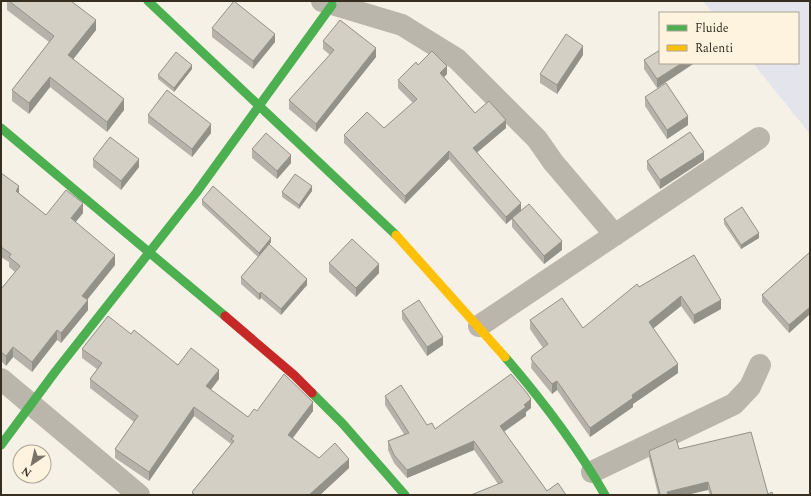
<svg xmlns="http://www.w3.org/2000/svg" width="811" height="496" font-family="Spectral,serif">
	<rect width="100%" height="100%" fill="#f6f1e6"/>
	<path fill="#e3e4ec" d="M 703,1 L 810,1 L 810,134 L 753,63 L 798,63 L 798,13 L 713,13 Z"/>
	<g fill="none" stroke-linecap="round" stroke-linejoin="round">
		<path stroke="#bbb6ac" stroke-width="22" d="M 322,1 L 402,25 L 457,59 L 537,139 L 553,162 L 615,235
			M 479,326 L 759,138
			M 1,379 L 139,495
			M 592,472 L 734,404 L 750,387 L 760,365"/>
		<path stroke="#4caf50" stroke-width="9" d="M 148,1 L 396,235
			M 1,128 L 225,316
			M 505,357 C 542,400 577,446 605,495
			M 312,393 L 343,424 L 405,495
			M 1,445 L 55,372 L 196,193 L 332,5"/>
		<path stroke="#ffc107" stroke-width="9" d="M 396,235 L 505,357"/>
		<path stroke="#c62828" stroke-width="9" d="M 225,316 L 294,375 L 312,393"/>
	</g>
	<path fill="#b6b2a9" d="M 7,1 L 71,1 L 96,30 L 73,59 L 124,110 L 107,132 L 50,87 L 29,114 L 12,101 L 12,90 L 49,42 L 7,10 Z
		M 212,28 L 275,42 L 253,69 L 212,37 Z
		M 323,41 L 376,57 L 316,132 L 289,109 L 289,100 L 330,55 L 323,49 Z
		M 583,55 L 557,94 L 540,83 L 540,74 Z
		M 644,60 L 693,63 L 693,64 L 657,88 L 644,69 Z
		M 418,65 L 447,74 L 444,77 L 475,113 L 506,128 L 477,152 L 521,210 L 562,250 L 544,264 L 512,227 L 512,219 L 506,224 L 449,159 L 405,204 L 344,143 L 344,135 L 384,128 L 413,103 L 398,88 L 398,80 Z
		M 192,69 L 174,92 L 158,79 L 158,75 Z
		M 645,97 L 688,125 L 667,139 L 645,106 Z
		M 148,115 L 211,133 L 192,157 L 148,123 Z
		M 252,149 L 291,163 L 277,179 L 252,158 Z
		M 93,159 L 139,167 L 121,190 L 93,167 Z
		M 704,160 L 660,189 L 647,169 L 647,161 Z
		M 1,173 L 19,193 L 46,215 L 83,213 L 75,222 L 115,265 L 87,300 L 88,310 L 61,343 L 57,340 L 32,372 L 13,357 L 6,366 L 1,361 L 1,289 L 15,272 L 9,267 L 9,262 L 1,257 Z
		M 312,191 L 299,209 L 282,197 L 282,192 Z
		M 202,200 L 271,242 L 267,246 L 307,285 L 281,315 L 261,298 L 259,300 L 241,284 L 241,277 L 258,257 L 202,205 Z
		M 724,219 L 759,238 L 741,249 L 724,224 Z
		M 810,252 L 810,314 L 789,333 L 762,302 L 762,295 Z
		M 694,255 L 721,309 L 694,324 L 681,306 L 653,328 L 678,373 L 633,404 L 633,407 L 590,437 L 557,390 L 552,394 L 531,368 L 532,356 L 543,348 L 530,329 L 530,320 L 583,328 L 639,287 Z
		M 329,263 L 379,273 L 356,297 L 329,272 Z
		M 402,311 L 443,345 L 427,356 L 402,319 Z
		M 131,334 L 178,365 L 219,379 L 211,390 L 248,417 L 257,411 L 313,411 L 293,438 L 319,458 L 349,468 L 320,495 L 192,495 L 192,492 L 231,444 L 194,416 L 149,481 L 115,458 L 115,449 L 134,422 L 90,388 L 90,379 L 97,369 L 82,358 L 82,349 Z
		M 385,396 L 427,425 L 435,429 L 531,408 L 526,412 L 526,416 L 504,432 L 547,491 L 566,495 L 498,484 L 474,450 L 407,478 L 394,463 L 388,450 L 388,441 L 404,434 L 385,405 Z
		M 679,449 L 768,494 L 773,495 L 710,495 L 708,490 L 658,494 L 649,458 L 649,451 Z"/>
	<path fill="#949189" d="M 96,20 L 96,30 L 68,66 L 68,55 Z
		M 275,34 L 275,42 L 253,69 L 253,61 Z
		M 583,46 L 583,55 L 557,94 L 557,85 Z
		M 376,48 L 376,57 L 316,132 L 316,124 Z
		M 682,63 L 693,63 L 693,64 L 657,88 L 657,79 Z
		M 192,65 L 192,69 L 174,92 L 174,88 Z
		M 447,66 L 447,74 L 440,81 L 440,73 Z
		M 50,77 L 50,87 L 29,114 L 29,103 Z
		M 124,99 L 124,110 L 107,132 L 107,122 Z
		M 688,116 L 688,125 L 667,139 L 667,130 Z
		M 506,120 L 506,128 L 473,156 L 473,148 Z
		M 211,124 L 211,133 L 192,157 L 192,149 Z
		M 449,151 L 449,159 L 405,204 L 405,196 Z
		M 704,152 L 704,160 L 660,189 L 660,180 Z
		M 291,155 L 291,163 L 277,179 L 277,171 Z
		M 139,159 L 139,167 L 121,190 L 121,181 Z
		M 19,186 L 19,196 L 16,191 Z
		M 312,186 L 312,191 L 299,209 L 299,205 Z
		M 83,203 L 83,213 L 71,228 L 71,218 Z
		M 521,203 L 521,211 L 512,218 L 512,219 L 506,224 L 506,217 Z
		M 759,233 L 759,238 L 741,249 L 741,245 Z
		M 271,238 L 271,242 L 259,258 L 259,253 Z
		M 562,241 L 562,250 L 544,264 L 544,256 Z
		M 115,255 L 115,265 L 82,306 L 82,296 Z
		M 379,264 L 379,273 L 356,297 L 356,288 Z
		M 307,279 L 307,285 L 281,315 L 281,309 Z
		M 261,292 L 261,298 L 259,300 L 259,294 Z
		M 681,296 L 681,306 L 649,332 L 649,322 Z
		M 88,300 L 88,310 L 61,343 L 61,333 Z
		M 721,300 L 721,309 L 694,324 L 694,315 Z
		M 810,307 L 810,314 L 789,333 L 789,325 Z
		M 57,330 L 57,340 L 32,372 L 32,362 Z
		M 443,337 L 443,345 L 427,356 L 427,347 Z
		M 13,347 L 13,357 L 6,366 L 6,356 Z
		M 678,364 L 678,373 L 633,404 L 633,407 L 590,437 L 590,428 L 632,395 Z
		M 219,370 L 219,379 L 206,395 L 206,386 Z
		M 557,381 L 557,390 L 552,394 L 552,384 Z
		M 531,399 L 531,408 L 526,412 L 526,416 L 500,434 L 500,426 L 524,405 Z
		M 313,402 L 313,411 L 288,444 L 288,435 Z
		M 194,407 L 194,416 L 149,481 L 149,472 Z
		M 474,441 L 474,450 L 407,478 L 407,470 Z
		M 349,459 L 349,468 L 320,495 L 309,495 Z
		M 708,482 L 708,490 L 687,495 L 667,495 L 667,492 Z"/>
	<path fill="#d4cfc4" stroke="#949189" d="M 9,1 L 71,1 L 96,20 L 68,55 L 124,99 L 107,122 L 50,77 L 29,103 L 12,90 L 54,36 Z
		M 234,1 L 275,34 L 253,61 L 212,28 Z
		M 340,20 L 376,48 L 316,124 L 289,100 L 334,50 L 323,41 Z
		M 566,34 L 583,46 L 557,85 L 540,74 Z
		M 660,50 L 660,63 L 682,63 L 657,79 L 644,60 Z
		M 432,51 L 447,66 L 440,73 L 475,113 L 489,101 L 506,120 L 473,148 L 521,203 L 506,217 L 449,151 L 405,196 L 344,135 L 367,112 L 384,128 L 417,99 L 398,80 L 416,62 L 418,65 Z
		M 176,52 L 192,65 L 174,88 L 158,75 Z
		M 666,83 L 688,116 L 667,130 L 645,97 Z
		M 167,90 L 211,124 L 192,149 L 148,115 Z
		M 690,132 L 704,152 L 660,180 L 647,161 Z
		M 266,133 L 291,155 L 277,171 L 252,149 Z
		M 110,137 L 139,159 L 121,181 L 93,159 Z
		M 1,173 L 19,186 L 16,191 L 46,215 L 66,190 L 83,203 L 71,218 L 115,255 L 82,296 L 88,300 L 61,333 L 57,330 L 32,362 L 13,347 L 6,356 L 1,352 L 1,289 L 20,266 L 9,257 L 11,254 L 1,247 Z
		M 295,174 L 312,186 L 299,205 L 282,192 Z
		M 213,186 L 271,238 L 259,253 L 202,200 Z
		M 529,204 L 562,241 L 544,256 L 512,218 Z
		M 742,207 L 759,233 L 741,245 L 724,219 Z
		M 352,239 L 379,264 L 356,288 L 329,263 Z
		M 269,244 L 307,279 L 281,309 L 261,292 L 259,294 L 241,277 Z
		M 810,252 L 810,307 L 789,325 L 762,295 Z
		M 694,255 L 721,300 L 694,315 L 681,296 L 649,322 L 678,364 L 632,395 L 633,398 L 590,428 L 557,381 L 552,384 L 531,359 L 532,356 L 548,344 L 530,320 L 562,298 L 583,328 L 637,284 L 639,287 Z
		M 419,300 L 443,337 L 427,347 L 402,311 Z
		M 108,316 L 131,334 L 134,330 L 178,365 L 191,348 L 219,370 L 206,386 L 248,417 L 254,409 L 257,411 L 284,374 L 313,402 L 288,435 L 319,458 L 335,443 L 349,459 L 309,495 L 195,495 L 192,492 L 234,441 L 231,439 L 234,436 L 194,407 L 149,472 L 115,449 L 138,416 L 90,379 L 102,363 L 82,349 Z
		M 511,374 L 527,393 L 531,399 L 524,405 L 526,407 L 500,426 L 547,491 L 558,483 L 566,495 L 471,495 L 503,482 L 474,441 L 407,470 L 394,455 L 388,441 L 409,433 L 385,396 L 401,385 L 427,425 L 432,423 L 435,429 Z
		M 751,432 L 768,494 L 772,492 L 773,495 L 712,495 L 708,482 L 667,492 L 668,495 L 654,495 L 660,494 L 649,451 L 676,439 L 679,449 Z"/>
	<rect width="811" height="496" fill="none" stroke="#352e21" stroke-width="4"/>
	<rect x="659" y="12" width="140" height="52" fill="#fdf3df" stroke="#ada493"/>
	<rect x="667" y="25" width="20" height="6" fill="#4caf50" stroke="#ada493"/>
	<text x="695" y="32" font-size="12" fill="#352e21">Fluide</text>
	<rect x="667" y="45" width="20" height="6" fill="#ffc107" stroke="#ada493"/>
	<text x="695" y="52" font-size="12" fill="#352e21">Ralenti</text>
	<g transform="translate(32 464) rotate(214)"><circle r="19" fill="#fdf3df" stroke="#ada493"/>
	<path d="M0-3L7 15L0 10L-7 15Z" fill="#797266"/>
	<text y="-6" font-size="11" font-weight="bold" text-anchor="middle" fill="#352e21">N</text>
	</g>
</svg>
